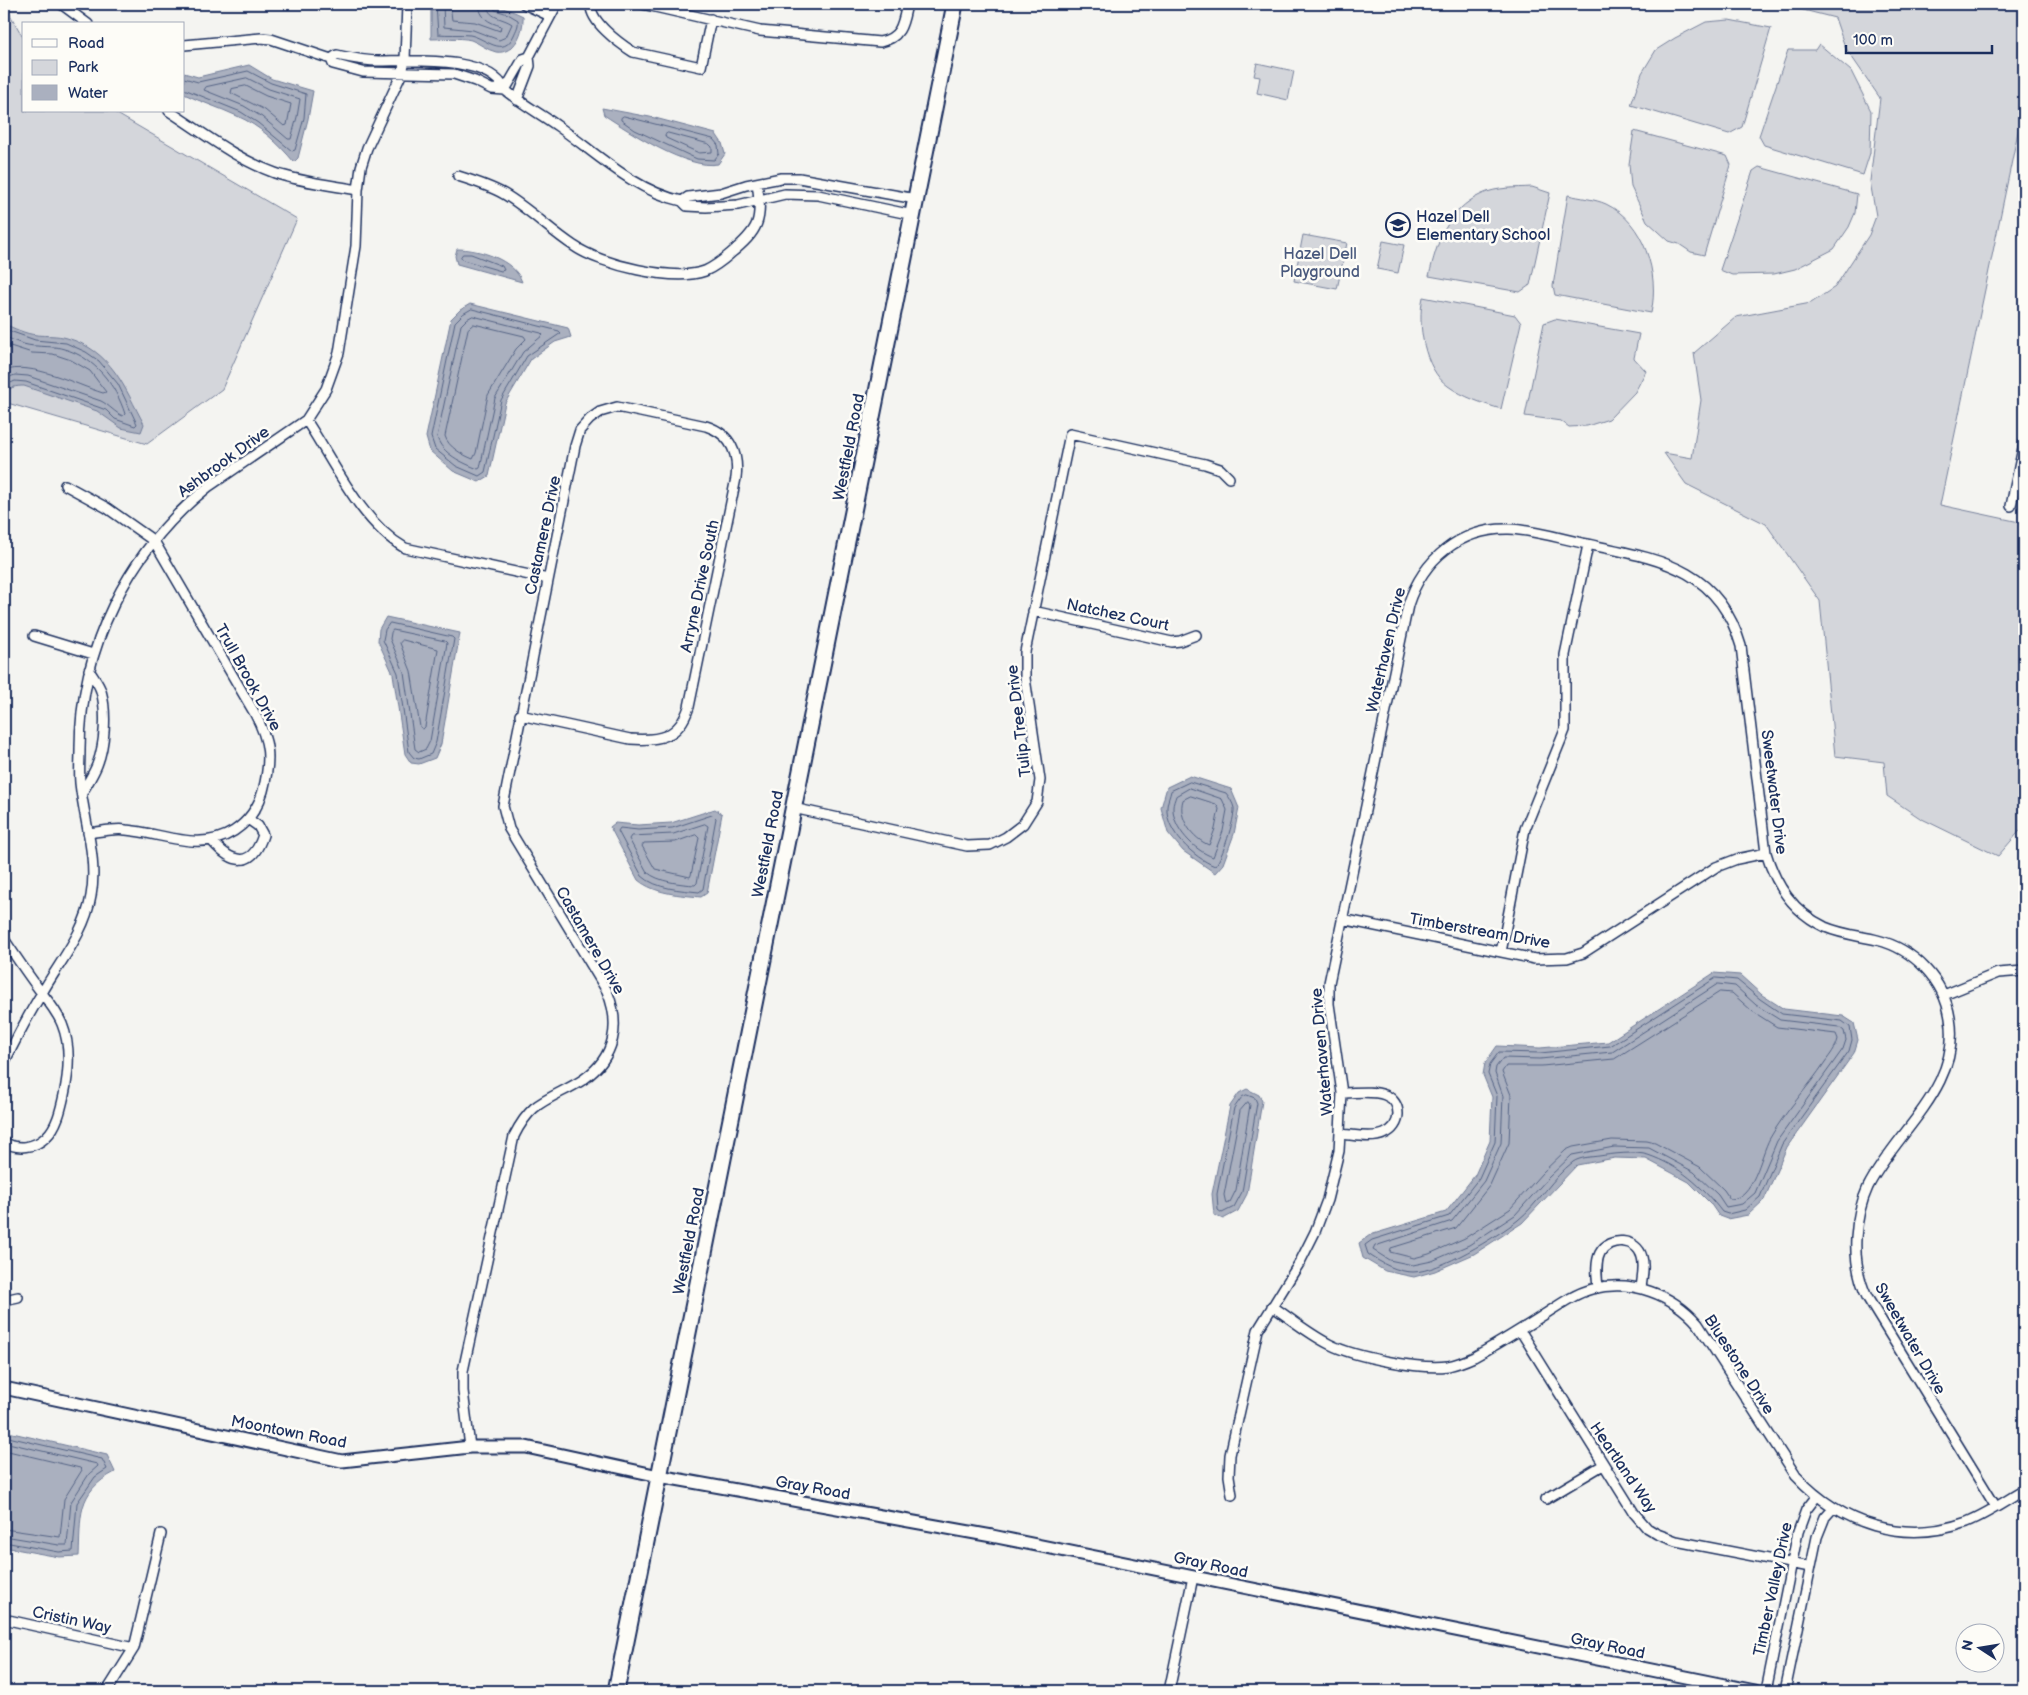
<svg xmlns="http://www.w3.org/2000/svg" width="2028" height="1695" font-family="'Balsamiq Sans',sans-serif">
	<rect width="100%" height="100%" fill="#f4f4f1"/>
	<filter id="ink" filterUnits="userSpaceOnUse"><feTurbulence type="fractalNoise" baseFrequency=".02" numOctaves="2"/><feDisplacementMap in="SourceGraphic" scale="10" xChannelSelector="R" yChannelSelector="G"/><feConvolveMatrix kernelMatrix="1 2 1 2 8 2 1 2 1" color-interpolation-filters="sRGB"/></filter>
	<g filter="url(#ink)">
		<path fill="#d4d6db" stroke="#78829c" d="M 4,4 L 24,39 L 24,111 L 112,111 L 297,219 L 222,389 L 147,444 L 4,402 Z
			M 1780,4 L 2024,4 L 2024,103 L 1940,505 L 2024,523 L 2024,826 L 1998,856 L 1920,818 L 1887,796 L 1884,762 L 1835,756 L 1820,601 L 1766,524 L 1686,484 L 1664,453 L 1692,458 L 1701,400 L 1694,353 L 1736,317 L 1811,303 L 1835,287 L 1869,235 L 1876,216 L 1870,181 L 1880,98 L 1845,47 L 1835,18 Z
			M 1729,20 L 1771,28 L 1742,127 L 1729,134 L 1631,105 L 1642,73 L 1656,50 L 1675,38 L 1706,22 Z
			M 1819,44 L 1851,71 L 1871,111 L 1870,153 L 1863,175 L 1764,145 L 1759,136 L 1788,50 L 1815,50 Z
			M 1257,63 L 1294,71 L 1288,100 L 1257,93 L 1260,77 L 1254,76 Z
			M 1634,131 L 1727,156 L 1731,165 L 1704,255 L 1691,252 L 1679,244 L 1669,241 L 1647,221 L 1631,187 L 1629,164 Z
			M 1759,167 L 1857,194 L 1855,213 L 1849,227 L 1834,249 L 1795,269 L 1774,274 L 1732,275 L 1720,270 L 1753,171 Z
			M 1532,187 L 1550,193 L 1530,285 L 1520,292 L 1429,276 C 1437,242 1447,210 1482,194 C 1497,187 1516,188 1532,187 Z
			M 1568,195 C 1580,198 1595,199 1606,204 C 1644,222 1660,274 1651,313 L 1555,295 L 1553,286 Z
			M 1303,235 L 1347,243 L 1337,289 L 1294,281 Z
			M 1383,241 L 1404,245 L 1398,273 L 1377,269 Z
			M 1423,297 L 1515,315 L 1521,323 L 1501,409 C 1484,404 1463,397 1448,386 C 1424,369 1417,324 1423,297 Z
			M 1555,319 L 1639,334 L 1634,358 L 1646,371 L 1635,392 L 1609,419 L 1587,426 L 1569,427 L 1561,421 L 1525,416 L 1544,323 Z"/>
		<path fill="#aab0bf" stroke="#717c98" d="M 431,4 C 466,4 491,0 523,16 C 524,31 515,55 496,52 C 487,50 479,43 471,40 C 459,37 444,39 431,39 Z
			M 249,65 L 272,79 L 313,91 L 308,119 L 298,158 L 294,162 C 279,144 259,125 237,116 C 220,108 201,102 184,94 L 184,73 L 198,77 Z
			M 602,108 L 655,118 L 716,134 L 722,143 L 725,154 L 718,164 C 687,170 630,132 604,115 Z
			M 457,249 C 478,249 514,259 522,282 L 457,264 L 455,256 Z
			M 470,304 L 568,328 L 571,337 L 555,342 L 531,359 L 505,403 L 489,476 L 479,482 L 453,471 L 430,451 L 426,437 L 451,319 L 460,310 Z
			M 4,324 C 14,328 25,334 37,335 C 47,336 57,335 67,338 C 112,351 124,387 144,424 L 141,432 L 121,428 L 97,411 L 24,386 C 16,386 9,387 4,394 Z
			M 386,617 L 460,633 L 441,744 L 435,758 L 419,764 L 411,763 L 405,754 L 393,674 L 378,641 L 379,629 Z
			M 1190,776 L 1231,789 L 1239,808 L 1234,834 L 1223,864 L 1215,873 L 1183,851 L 1168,833 L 1161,808 L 1167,787 Z
			M 715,809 L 722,814 L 707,893 L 701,897 C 680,895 655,894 638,880 L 610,827 L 615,823 L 638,825 L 671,823 Z
			M 1714,973 L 1740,975 L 1762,995 L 1784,1009 L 1843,1016 L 1854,1023 L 1858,1040 L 1854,1053 L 1787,1147 L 1764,1200 L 1748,1215 L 1727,1219 L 1719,1216 L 1710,1203 L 1689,1182 L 1646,1159 L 1615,1158 L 1577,1165 L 1522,1223 L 1474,1254 L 1435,1271 L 1414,1277 L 1385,1271 L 1363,1258 L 1359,1243 L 1370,1235 L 1446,1212 L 1475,1175 L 1490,1141 L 1492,1097 L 1483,1075 L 1485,1063 L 1497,1046 L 1540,1048 L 1608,1042 Z
			M 1247,1089 L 1259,1095 L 1262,1101 L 1247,1194 L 1238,1211 L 1223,1219 L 1214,1215 L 1212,1194 L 1230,1106 L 1239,1093 Z
			M 4,1431 L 107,1455 L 115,1472 C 76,1492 81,1517 79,1556 L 59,1557 L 4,1547 Z"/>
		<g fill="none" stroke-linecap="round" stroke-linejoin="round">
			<path stroke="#546385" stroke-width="1" d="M 436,4 L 438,34 C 448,35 459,34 470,35 C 486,38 503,59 514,35 C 516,30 519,26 518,20 L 508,14 L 495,10 L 493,4
				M 443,4 L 444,27 L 473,30 L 499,40 L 506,37 L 512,24 C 502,17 488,19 487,4
				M 450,4 L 452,20 L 475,22 L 500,31 L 501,26 C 488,22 480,18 479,4
				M 184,78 L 198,82 L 248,71 L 271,83 L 306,94 L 304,118 L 295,150 L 292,151 L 258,123 L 241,112 L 184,89
				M 247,78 L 269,89 L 300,99 L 297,117 L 291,139 L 288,139 L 262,117 L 244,106 L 204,90 L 206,87 Z
				M 246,86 L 266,96 L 291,104 L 287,125 L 284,126 L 265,110 L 231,93 L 232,89 Z
				M 624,116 L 713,139 L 718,145 L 719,154 L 714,160 L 697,159 L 635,130 L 621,120 L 621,118 Z
				M 668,133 L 709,144 L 712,147 L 712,152 L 699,153 L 666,138 L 665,135 Z
				M 463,254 L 471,254 L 502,266 L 504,270 L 501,271 L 463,260 L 461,257 Z
				M 472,309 L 559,331 L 561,333 L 527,356 L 501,400 L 485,472 L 479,476 L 456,466 L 435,449 L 431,437 L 455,322 L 463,314 Z
				M 473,316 L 541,333 L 543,335 L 523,352 L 495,398 L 480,468 L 478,469 C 463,463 442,454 437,437 L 461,325 L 467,319 Z
				M 474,324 L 524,336 L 526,339 L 516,349 L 488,395 L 476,453 L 473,459 C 463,455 448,447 445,436 L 468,329 Z
				M 4,329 L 35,340 L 66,343 L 86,352 L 99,361 L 118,384 L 137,424 L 135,426 L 115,419 L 106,410 L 98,407 L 26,382 L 15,381 L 4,386
				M 4,336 C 14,341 25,346 37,346 C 46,347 55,346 64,349 C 94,357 116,385 125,414 L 123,416 C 115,413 109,405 101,401 L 28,376 L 15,375 L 4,379
				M 4,344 L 32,353 L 53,354 L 71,360 L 90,371 L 106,392 L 103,393 C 76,385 31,360 4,371
				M 390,623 L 452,637 L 454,639 L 436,742 L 431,754 L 419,759 L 414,758 L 409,752 L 398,673 L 383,640 L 385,630 Z
				M 393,630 L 445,641 L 447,643 L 430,741 L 426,749 L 419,752 L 415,749 L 404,672 L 390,639 L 391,633 Z
				M 403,640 L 438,649 L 425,727 L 423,729 L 420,727 L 411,671 L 400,643 Z
				M 1190,782 L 1226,793 C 1229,797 1233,803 1234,808 C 1235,819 1222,859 1215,866 C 1194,858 1165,831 1167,807 C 1167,802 1170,796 1171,791 Z
				M 1190,788 L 1222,799 L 1227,810 L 1223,831 L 1213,857 C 1195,851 1172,828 1173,807 C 1173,804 1175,799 1176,796 Z
				M 1191,796 L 1216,804 L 1219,809 L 1215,829 L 1209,845 C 1193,839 1177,818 1183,800 Z
				M 713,815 L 716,818 L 703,889 L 699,892 C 681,890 656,889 642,876 L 618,831 L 620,828 L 638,830 L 672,828 Z
				M 705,824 L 708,826 L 697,883 L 695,885 C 681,884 658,882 647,872 L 629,839 L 631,836 L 673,834 Z
				M 696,835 L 699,838 L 691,875 L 690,877 L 655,869 L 642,846 L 644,843 L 675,842 Z
				M 1716,978 L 1737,980 L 1760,999 L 1782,1014 L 1842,1021 L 1850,1027 L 1852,1040 L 1849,1051 L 1782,1144 L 1760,1197 L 1745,1210 L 1728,1214 L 1722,1212 C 1702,1186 1680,1166 1648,1155 C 1636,1151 1612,1154 1599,1156 C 1592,1157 1580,1157 1573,1162 C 1552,1178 1539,1203 1518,1220 C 1498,1236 1439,1272 1413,1272 C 1397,1272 1381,1263 1368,1254 L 1365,1245 L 1372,1240 L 1449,1216 L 1479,1178 L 1495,1142 L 1497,1096 L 1488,1074 L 1490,1064 L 1499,1052 L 1540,1053 L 1610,1046 Z
				M 1718,984 L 1735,986 L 1756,1005 L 1780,1020 L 1839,1027 L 1844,1031 L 1846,1040 L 1843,1049 L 1777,1141 L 1755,1193 L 1742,1204 L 1726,1207 L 1718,1195 L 1694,1172 L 1649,1148 L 1614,1147 L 1572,1155 L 1548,1178 L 1515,1215 L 1469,1245 L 1432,1261 L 1413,1265 L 1389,1260 L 1373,1250 L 1375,1246 L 1452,1221 L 1484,1181 L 1501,1143 L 1503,1096 L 1495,1073 L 1496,1067 L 1503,1058 L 1540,1059 L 1612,1052 Z
				M 1720,992 L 1732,993 L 1752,1011 L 1777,1027 L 1836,1034 L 1838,1039 C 1836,1048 1830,1055 1825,1062 C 1808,1088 1785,1111 1770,1138 C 1760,1156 1754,1199 1730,1199 L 1724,1190 L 1700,1167 L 1655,1143 L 1647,1141 L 1612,1140 L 1573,1147 L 1566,1150 L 1542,1173 L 1510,1209 L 1465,1238 L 1429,1254 L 1414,1258 L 1390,1252 L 1391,1248 L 1456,1228 L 1490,1185 L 1509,1143 L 1511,1095 L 1502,1072 L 1506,1066 L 1542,1066 L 1614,1059 Z
				M 1247,1095 L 1255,1098 L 1257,1103 L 1242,1192 L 1234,1207 L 1222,1213 L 1218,1210 L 1217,1194 L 1234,1108 L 1242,1097 Z
				M 1248,1102 L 1250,1105 L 1236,1190 L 1230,1202 L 1226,1204 L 1224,1195 L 1240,1111 Z
				M 4,1436 L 102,1459 L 107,1469 L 95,1477 L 77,1503 L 73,1551 L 59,1552 L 4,1542
				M 4,1442 L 97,1464 L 98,1466 L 89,1474 L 71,1502 L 67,1545 L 59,1545 L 4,1536
				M 4,1450 L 80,1468 L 82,1470 L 64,1499 L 60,1537 L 4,1529"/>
			<defs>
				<path id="minor" d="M 61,4 L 88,24
					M 524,4 L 550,16
					M 591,4 C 589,21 619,43 633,52 L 701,67 L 711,19
					M 642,4 L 760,31 L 880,42 C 902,38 903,22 907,4
					M 184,45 L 261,38 L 271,39 L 331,59 L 337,55 C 351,58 365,61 379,61 C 412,61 489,55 505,90 L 491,89 L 475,81 L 454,74 L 363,72 L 333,64 L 331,59
					M 529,57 L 557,4
					M 517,100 L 530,66 L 529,57 L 523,59 L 505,90 C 522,104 541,114 559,127 C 597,154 635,191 682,201
					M 169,111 C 203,133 236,159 275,173 C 301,182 330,185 358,190
					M 458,176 C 474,181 490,186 504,194 C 528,208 551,231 574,246 C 601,265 674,282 705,271 C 714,267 722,261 730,254 C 759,230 763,221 757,183
					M 913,215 L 818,195 L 785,194 L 738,205 L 706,207 L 687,206 L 682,201 L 688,197 L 721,193 L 746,185 L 781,178 L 799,178 L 916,199
					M 306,420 C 334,462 360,522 405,548 L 548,579
					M 65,485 L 107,508 L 154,541 L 255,714 C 270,742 271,760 263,791 C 258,808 249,821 234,831 C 200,853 163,833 126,830 C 114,828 100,832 88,833
					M 2011,506 L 2024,443
					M 1033,611 L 1172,642 L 1180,641 L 1196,635
					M 34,636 L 93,654
					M 82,793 C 87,784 93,775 97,765 C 105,745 107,712 101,691 C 99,684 93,677 89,670
					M 793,808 L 967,846 L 990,845 L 1006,837 L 1023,824 L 1037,802 L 1040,780 L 1025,678 L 1025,652 L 1070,434 L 1205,464 L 1220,469 L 1229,478
					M 212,841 C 232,864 252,869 263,835 L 258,826 L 248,819
					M 1342,919 L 1535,959 L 1567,958 L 1583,953 L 1716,867 L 1737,859 L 1766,853
					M 4,939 C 16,957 28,975 41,992 C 49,1002 57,1012 62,1024 C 71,1046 69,1072 64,1095 C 61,1109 57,1127 46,1137 C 35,1148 17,1150 4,1142
					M 1501,952 L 1525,829 L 1565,730 L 1565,655 L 1588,545
					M 1944,995 L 1998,973 L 2024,971
					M 4,1063 C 16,1039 28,1015 42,993 C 60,961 85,933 91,896 C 98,859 84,820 80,783 C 79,772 80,761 80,749 C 80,647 128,551 208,487 L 306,420 L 326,389 L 339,353 L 356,246 L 358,190 L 361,167 L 367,148 L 402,73 L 405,60 L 407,4
					M 1341,1134 C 1354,1135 1372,1139 1384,1134 C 1402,1127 1403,1102 1385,1095 C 1372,1090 1356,1093 1342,1093
					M 1598,1288 C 1597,1277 1595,1263 1600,1253 C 1609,1236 1637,1238 1642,1257 C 1645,1267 1642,1278 1641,1288
					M 4,1300 L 18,1297
					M 1272,1306 C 1291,1319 1309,1334 1329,1344 C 1354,1357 1421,1370 1448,1366 C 1457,1364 1465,1361 1474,1357 C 1496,1345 1517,1332 1539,1318 C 1555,1308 1573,1294 1592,1289 C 1632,1279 1672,1294 1698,1324 L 1796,1476 C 1841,1524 1903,1545 1967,1522 C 1987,1514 2006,1501 2024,1490
					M 1520,1330 L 1634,1513 L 1647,1528 L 1657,1534 L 1676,1541 L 1810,1567
					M 470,1447 L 463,1391 L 463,1371 L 514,1136 C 519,1126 525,1116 534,1108 C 549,1096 568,1090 584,1079 C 615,1057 621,1025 607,991 L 509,829 L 503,806 L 575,446 L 580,430 L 590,419 L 600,412 L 617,407 L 706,426 C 731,434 739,454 736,478 L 689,707 C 679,738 659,741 630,739 L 520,715
					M 1232,1495 L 1229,1476 L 1230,1455 L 1258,1330 L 1300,1262 L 1315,1232 L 1327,1200 L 1339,1151 L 1342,1093 L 1329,1004 L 1329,983 L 1408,605 C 1423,559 1460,528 1509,529 C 1535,530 1562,539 1587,544 C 1657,559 1718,566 1741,646 L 1766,853 C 1776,886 1793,912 1825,927 C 1841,934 1860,936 1877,940 C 1914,949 1944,980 1950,1018 C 1962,1087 1896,1131 1868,1187 C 1861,1202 1857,1221 1856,1238 C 1855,1258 1858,1278 1867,1297 L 1996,1507
					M 1546,1499 L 1603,1465
					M 4,1619 L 134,1648
					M 107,1691 L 134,1648 L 161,1534
					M 1169,1691 L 1193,1577
					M 1766,1691 L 1798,1532 L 1806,1510 L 1816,1497
					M 1785,1691 L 1817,1537 L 1825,1517 L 1833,1508"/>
				<path id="tertiary" d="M 4,1388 L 342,1461 L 470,1447 L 526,1447 L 659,1476 L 992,1536 L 1755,1691"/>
				<path id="primary" d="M 616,1691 L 955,4"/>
			</defs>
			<use href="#minor" stroke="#1b2f5e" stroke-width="12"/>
			<use href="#tertiary" stroke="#1b2f5e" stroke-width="15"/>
			<use href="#primary" stroke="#1b2f5e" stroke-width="19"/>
			<use href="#minor" stroke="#fdfcf7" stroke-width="9"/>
			<use href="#tertiary" stroke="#fdfcf7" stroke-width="11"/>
			<use href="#primary" stroke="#fdfcf7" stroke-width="15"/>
		</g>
	</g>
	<defs>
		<symbol id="school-ring" viewBox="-11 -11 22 22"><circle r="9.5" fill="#fdfcf7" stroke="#1b2f5e" stroke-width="1.5"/><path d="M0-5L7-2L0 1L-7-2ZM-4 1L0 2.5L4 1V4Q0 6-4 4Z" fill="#1b2f5e"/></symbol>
	</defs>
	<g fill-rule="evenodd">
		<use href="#school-ring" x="1384" y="211" width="28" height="28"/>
	</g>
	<g text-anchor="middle" stroke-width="5" stroke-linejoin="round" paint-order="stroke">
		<g font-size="16" fill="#1b2f5e" stroke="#fdfcf7" text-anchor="start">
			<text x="1416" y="222">Hazel Dell<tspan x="1416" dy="18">Elementary School</tspan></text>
		</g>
		<g font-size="16" fill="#49597d" stroke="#fdfcf7">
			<text x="1320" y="259">Hazel Dell<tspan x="1320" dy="18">Playground</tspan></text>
		</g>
		<g font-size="16" fill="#1b2f5e" stroke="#fdfcf7">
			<text transform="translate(848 447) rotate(-79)" y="6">Westfield Road</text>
			<text transform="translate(223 461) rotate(-36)" y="6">Ashbrook Drive</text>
			<text transform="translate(542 535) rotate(-78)" y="6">Castamere Drive</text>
			<text transform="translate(699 586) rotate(-78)" y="6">Arryne Drive South</text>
			<text transform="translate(1118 614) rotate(12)" y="6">Natchez Court</text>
			<text transform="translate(1385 650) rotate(-77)" y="6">Waterhaven Drive</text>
			<text transform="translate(249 677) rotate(61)" y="6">Trull Brook Drive</text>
			<text transform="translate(1018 721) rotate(-97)" y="6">Tulip Tree Drive</text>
			<text transform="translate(1775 792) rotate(83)" y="6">Sweetwater Drive</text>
			<text transform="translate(767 844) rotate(-79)" y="6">Westfield Road</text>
			<text transform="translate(1480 930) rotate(10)" y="6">Timberstream Drive</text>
			<text transform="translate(591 940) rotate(60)" y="6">Castamere Drive</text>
			<text transform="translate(1321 1052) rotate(-95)" y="6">Waterhaven Drive</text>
			<text transform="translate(688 1241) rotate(-79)" y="6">Westfield Road</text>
			<text transform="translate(1911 1338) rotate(60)" y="6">Sweetwater Drive</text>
			<text transform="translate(1740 1364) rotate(57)" y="6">Bluestone Drive</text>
			<text transform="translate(289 1431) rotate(11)" y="6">Moontown Road</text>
			<text transform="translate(1624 1467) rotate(56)" y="6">Heartland Way</text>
			<text transform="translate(813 1487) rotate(10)" y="6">Gray Road</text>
			<text transform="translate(1211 1564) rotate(12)" y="6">Gray Road</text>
			<text transform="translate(1772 1589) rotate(-78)" y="6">Timber Valley Drive</text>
			<text transform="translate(72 1619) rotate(12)" y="6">Cristin Way</text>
			<text transform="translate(1608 1645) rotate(12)" y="6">Gray Road</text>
		</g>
	</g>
	<rect width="2028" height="1695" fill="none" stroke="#fdfcf7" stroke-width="20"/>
	<rect x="10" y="10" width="2008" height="1675" fill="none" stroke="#1b2f5e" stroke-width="2" filter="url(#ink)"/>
	<rect x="22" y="22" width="162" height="90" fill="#fdfcf7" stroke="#a3aaba"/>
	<rect x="32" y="39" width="25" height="8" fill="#fdfcf7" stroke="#a3aaba"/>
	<text x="68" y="48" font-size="15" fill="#1b2f5e">Road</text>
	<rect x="32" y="60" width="25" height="15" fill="#d4d6db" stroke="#a3aaba"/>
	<text x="68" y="72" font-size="15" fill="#1b2f5e">Park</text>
	<rect x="32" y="85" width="25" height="15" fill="#aab0bf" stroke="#a3aaba"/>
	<text x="68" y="98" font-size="15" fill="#1b2f5e">Water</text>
	<g transform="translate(1980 1648) rotate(282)"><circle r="24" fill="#fdfcf7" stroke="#a3aaba"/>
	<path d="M0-4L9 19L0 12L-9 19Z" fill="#1b2f5e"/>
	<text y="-8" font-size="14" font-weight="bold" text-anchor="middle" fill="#1b2f5e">N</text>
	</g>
	<path d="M1846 45v8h146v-8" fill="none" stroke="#1b2f5e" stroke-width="2.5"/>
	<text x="1853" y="45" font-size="15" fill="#1b2f5e" stroke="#fdfcf7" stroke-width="4" paint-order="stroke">100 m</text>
</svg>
